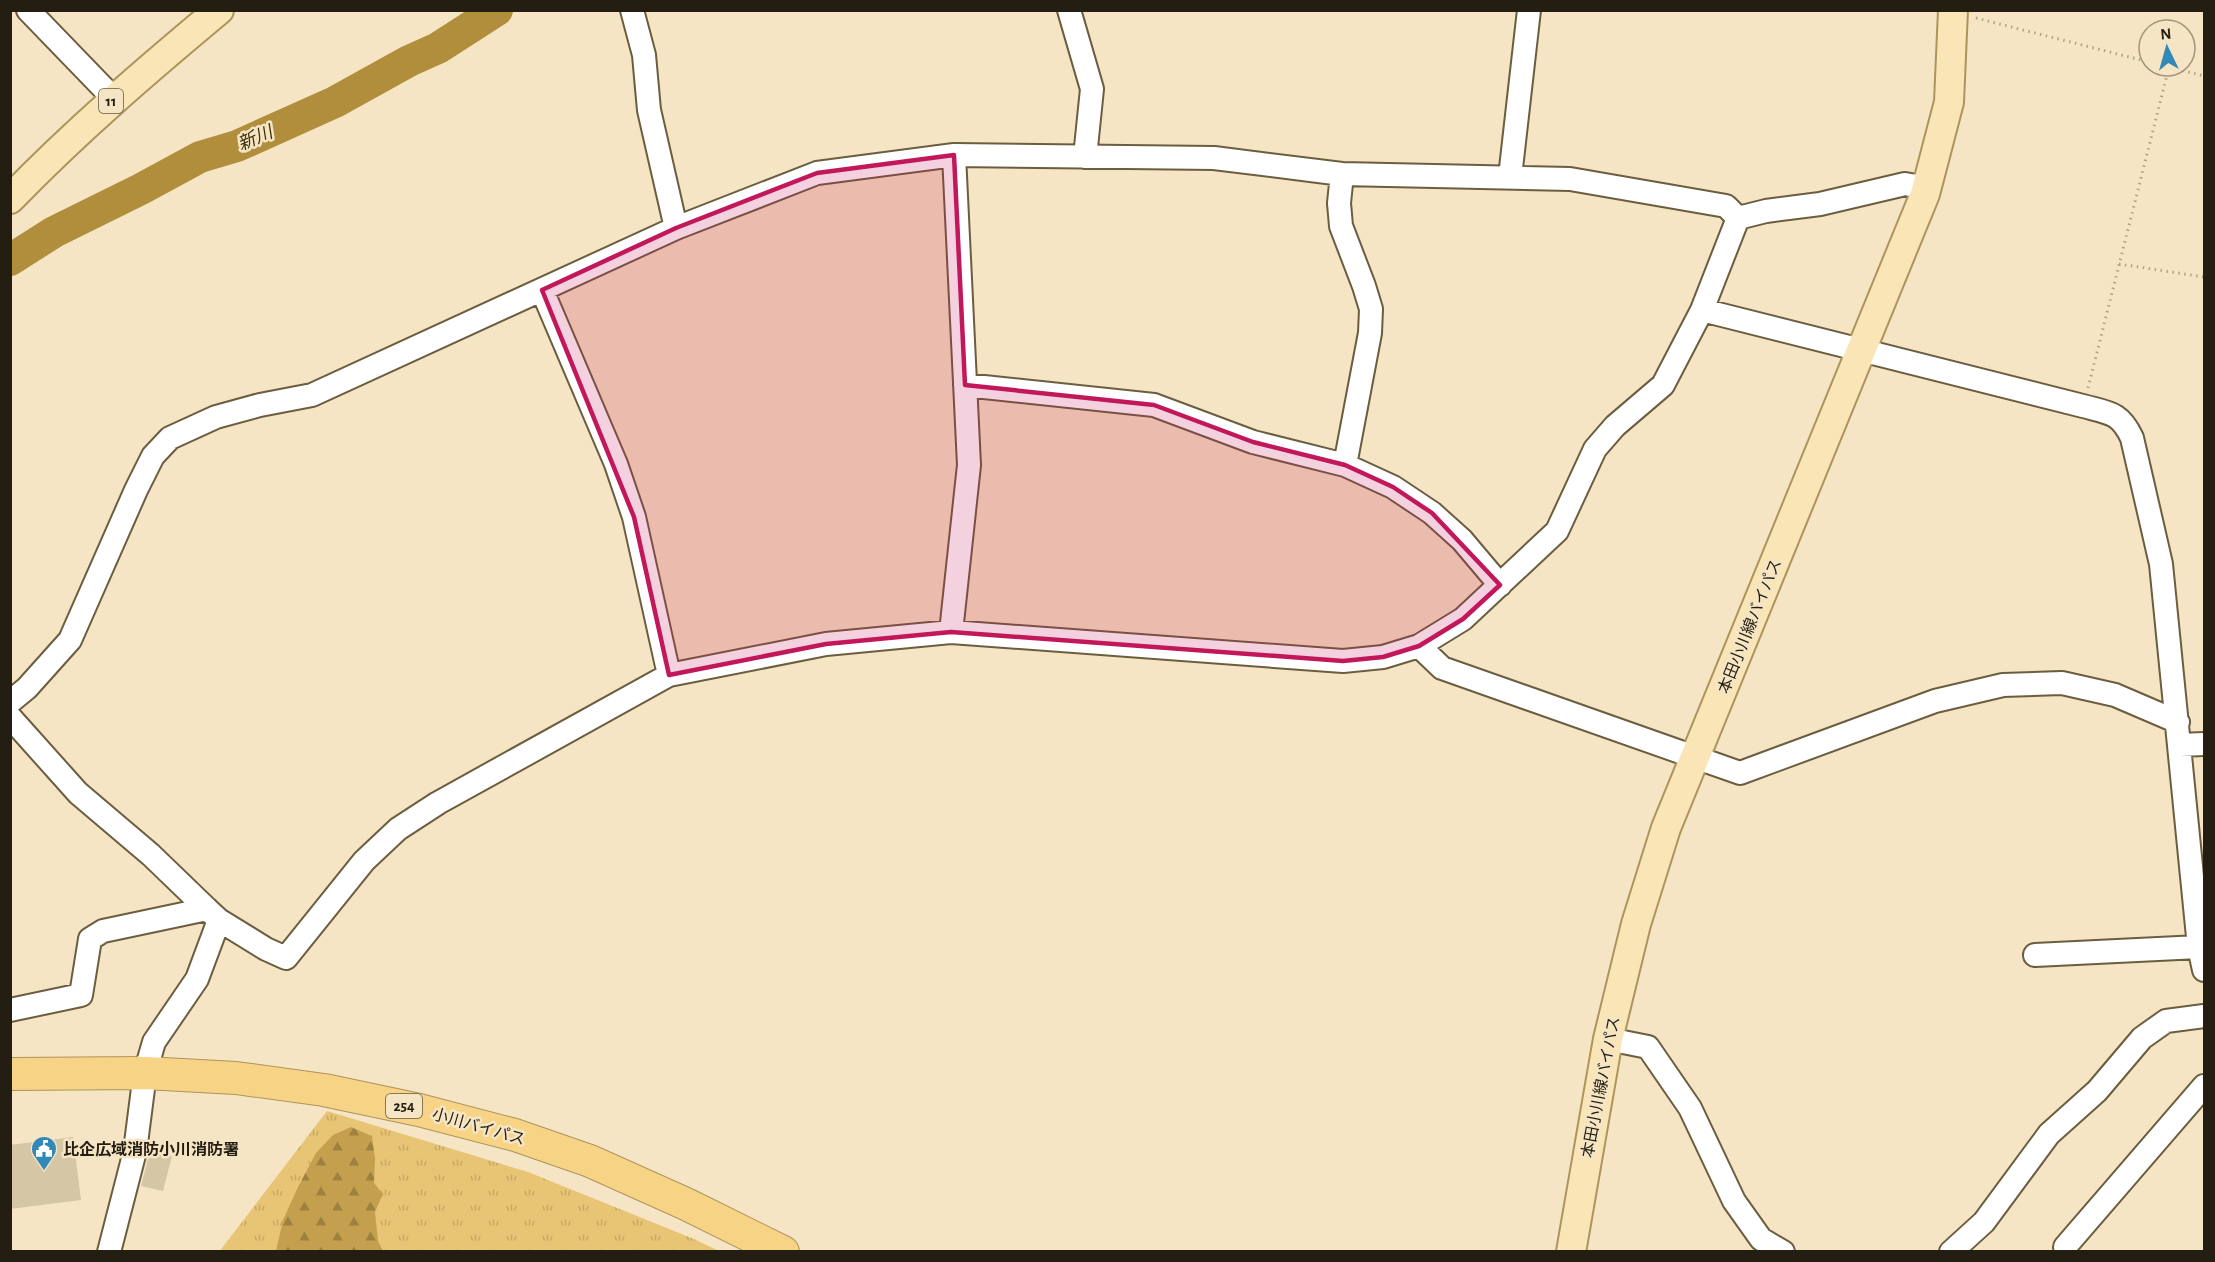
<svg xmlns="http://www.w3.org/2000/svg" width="2215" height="1262" font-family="'Alegreya Sans','Noto Sans JP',sans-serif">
	<defs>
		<pattern id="grass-tufts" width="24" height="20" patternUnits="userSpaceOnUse" patternTransform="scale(1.5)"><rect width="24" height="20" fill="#e8c475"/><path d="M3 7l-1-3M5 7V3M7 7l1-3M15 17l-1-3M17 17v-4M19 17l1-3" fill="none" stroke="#c7a864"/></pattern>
		<pattern id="forest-firs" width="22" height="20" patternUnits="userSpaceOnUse" patternTransform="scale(1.5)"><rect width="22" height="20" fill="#c39f4e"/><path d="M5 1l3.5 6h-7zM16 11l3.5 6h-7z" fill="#9e813f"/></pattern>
	</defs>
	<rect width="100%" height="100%" fill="#f5e5c4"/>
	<path fill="url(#grass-tufts)" d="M 327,1111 L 528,1172 L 694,1239 L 719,1251 L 219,1252 Z"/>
	<path fill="url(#forest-firs)" d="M 351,1127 L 372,1136 L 375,1159 L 374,1183 L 383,1194 L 375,1212 L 378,1241 L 383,1251 L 276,1251 L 283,1220 L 298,1187 L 316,1153 L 333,1135 Z"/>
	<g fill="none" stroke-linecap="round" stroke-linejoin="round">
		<path stroke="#b18e3b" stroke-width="32" d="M 10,260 L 54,232 L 141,189 L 200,157 L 237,146 L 335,102 L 409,61 L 438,48 L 497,10"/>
	</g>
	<path fill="#d5c6a5" d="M 73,1137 L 81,1200 L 10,1209 L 10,1145 Z
		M 150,1151 L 172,1156 L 163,1191 L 141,1186 Z"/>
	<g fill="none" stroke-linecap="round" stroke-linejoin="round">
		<defs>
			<path id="minor" d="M 28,10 L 114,99
				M 632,10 L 644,55 L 649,110 L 676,228
				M 1069,10 L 1092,89 L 1085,157
				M 1342,174 L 1339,203 L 1341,226 L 1364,286 L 1371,309 L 1370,333 L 1345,465
				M 1510,177 L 1529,10
				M 1738,218 L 1766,211 L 1820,204 L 1905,184 L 1927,188
				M 542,290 L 616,464 L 634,517 L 669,675
				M 1702,310 L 2083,406 C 2109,413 2120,412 2132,438 L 2161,564 L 2199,947 L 2204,970
				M 965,385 L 1154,405 L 1253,442 L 1345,465 L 1393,487 L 1432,513 L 1462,540 L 1500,585
				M 951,632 L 969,465 L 954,155
				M 1419,646 L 1442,668 L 1740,773 L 1935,701 L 2003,685 L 2062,683 L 2115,695 L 2178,722
				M 10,702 L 27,688 L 70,640 L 136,490 L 153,456 L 170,438 L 216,417 L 260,405 L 312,395 L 676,228 L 817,173 L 954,155 L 1214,158 L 1342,174 L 1570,179 L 1726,206 L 1738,218
				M 10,717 L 78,793 L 151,855 L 207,909 L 219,920 L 266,949 L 286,958 L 364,861 L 398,829 L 438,803 L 669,675 L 826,644 L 951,632 L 1343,661 L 1383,657 L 1419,646 L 1463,619 L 1557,531 L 1595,449 L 1615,426 L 1663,385 L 1702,310 L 1738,218
				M 2180,745 L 2204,744
				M 2035,955 L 2199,947
				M 10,1010 L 81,995 L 90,939 L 103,931 L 207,909
				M 1608,1039 L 1648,1047 L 1690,1108 L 1734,1201 L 1761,1239 L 1783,1252
				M 2065,1247 L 2204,1086
				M 109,1252 L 135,1151 L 145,1073 L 154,1042 L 197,979 L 219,920
				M 1951,1252 L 1984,1222 L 2049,1134 L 2097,1091 L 2142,1038 L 2166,1021 L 2204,1016"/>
			<path id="major" d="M 10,199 C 76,131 147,70 219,10
				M 1571,1252 L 1608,1039 L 1636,924 L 1666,828 L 1925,194 L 1949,102 L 1953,10"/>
			<path id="highway" d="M 10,1074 L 145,1073 L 236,1078 L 324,1090 L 419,1110 L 515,1135 L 590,1161 L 686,1204 L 783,1252"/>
		</defs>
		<use href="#minor" stroke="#6b5d3f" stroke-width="26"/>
		<use href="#major" stroke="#ad945c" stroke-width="32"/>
		<use href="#highway" stroke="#ad945c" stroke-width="34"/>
		<path stroke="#b0a389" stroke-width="3" stroke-dasharray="1.5 4.5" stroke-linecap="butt" d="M 1976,18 L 2149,62
			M 2165,66 L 2204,76
			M 2119,264 L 2204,277
			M 2088,388 L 2169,67"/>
		<use href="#minor" stroke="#fff" stroke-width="22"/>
		<use href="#major" stroke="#fae5b6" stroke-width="28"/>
		<use href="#highway" stroke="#f7d385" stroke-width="32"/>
	</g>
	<path fill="#c2185b" fill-opacity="0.2" stroke="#c2185b" stroke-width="4.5" stroke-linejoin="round" d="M 954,155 L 965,385 L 1154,405 L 1253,442 L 1345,465 L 1393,487 L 1432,513 L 1500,585 L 1463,619 L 1419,646 L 1383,657 L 1343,661 L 951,632 L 826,644 L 669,675 L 634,517 L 542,290 L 676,228 L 817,173 Z"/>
	<defs>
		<symbol id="civic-pin" viewBox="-11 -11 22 30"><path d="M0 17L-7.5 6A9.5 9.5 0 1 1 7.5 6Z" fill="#3089b7" stroke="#f5e5c4"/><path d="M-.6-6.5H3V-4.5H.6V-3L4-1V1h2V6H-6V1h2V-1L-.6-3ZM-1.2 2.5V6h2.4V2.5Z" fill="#fff"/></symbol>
	</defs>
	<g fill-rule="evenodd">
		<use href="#civic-pin" x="29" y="1134" width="30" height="40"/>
	</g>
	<g text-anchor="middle" stroke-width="5" stroke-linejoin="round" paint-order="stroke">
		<g fill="#f5e5c4" stroke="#625a47" stroke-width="1.5">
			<rect x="99" y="89" width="24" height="24" rx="4.5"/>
			<rect x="386" y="1094" width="36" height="24" rx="4.5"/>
		</g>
		<g font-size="15" font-weight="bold" fill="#231e11">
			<text x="111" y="106">11</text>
			<text x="404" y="1111">254</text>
		</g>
		<g font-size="16" fill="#231e11" stroke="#f5e5c4">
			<text transform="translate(1749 626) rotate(-68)" y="6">本田小川線バイパス</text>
			<text transform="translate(1600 1087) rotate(-79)" y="6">本田小川線バイパス</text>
			<text transform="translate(479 1126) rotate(16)" y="6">小川バイパス</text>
		</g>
		<g font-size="16" font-weight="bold" fill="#231e11" stroke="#f5e5c4" text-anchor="start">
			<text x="63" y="1155">比企広域消防小川消防署</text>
		</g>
		<g font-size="18" font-style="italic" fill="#3f300b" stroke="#f5e5c4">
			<text transform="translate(255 138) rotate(-23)" y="6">新川</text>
		</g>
	</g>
	<rect width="2215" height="1262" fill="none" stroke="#231e11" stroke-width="24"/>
	<g transform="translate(2167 48) rotate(355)"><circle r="28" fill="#f5e5c4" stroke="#a1957c" stroke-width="1.5"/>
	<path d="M0-4.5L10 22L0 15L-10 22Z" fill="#3089b7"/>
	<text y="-9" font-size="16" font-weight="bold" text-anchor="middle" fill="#231e11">N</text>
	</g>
</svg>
